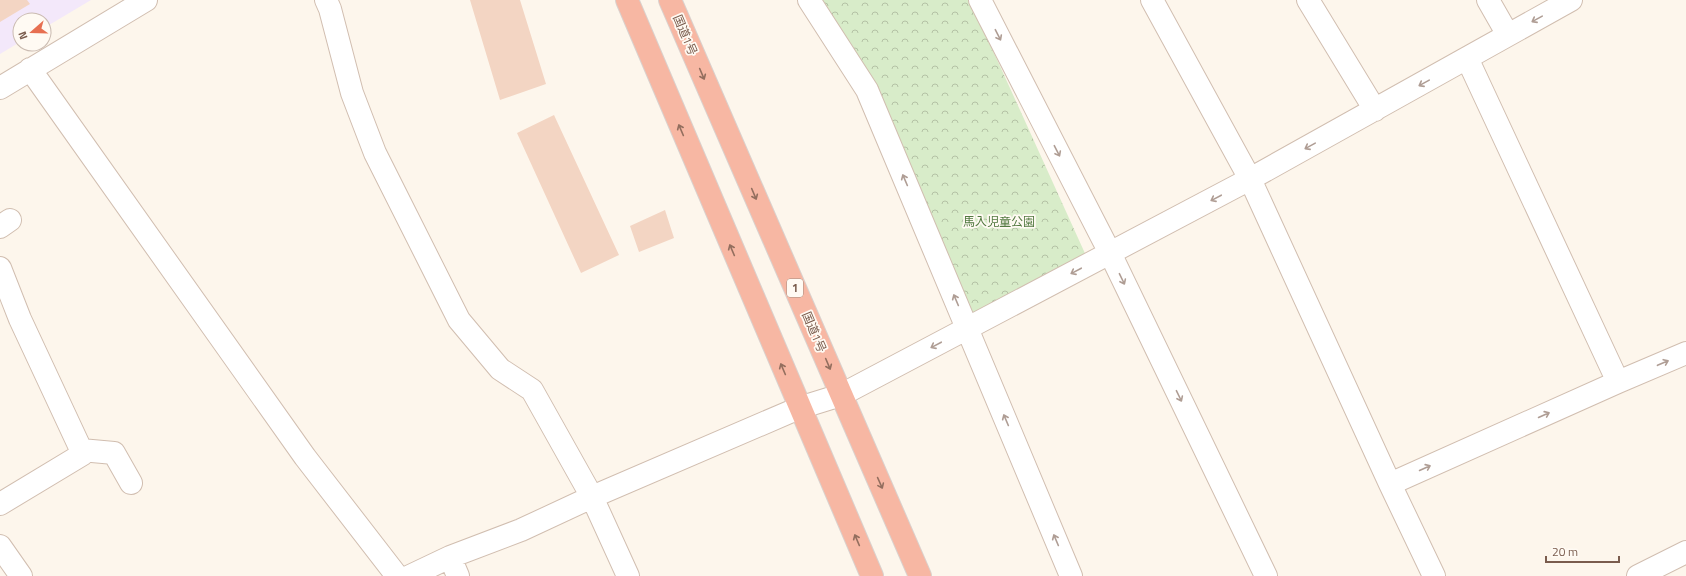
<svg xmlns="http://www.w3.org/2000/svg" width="1686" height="576" font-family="'Titillium Web','Noto Sans JP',sans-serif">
	<defs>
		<pattern id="park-crowns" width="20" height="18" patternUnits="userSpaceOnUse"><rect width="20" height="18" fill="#d8ecc9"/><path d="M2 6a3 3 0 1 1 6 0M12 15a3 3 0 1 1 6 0" fill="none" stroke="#b4c2a5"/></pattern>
	</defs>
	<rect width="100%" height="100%" fill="#fdf6ec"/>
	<path fill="#f3e8fa" d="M 0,0 L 91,0 L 44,28 L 44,20 L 20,20 L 20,42 L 0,54 Z"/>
	<path fill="url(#park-crowns)" d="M 809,0 L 970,0 L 1088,260 L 969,317 L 867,90 Z"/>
	<path fill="#f3d5c3" d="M 0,0 L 27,0 L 30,4 L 0,22 Z
		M 470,0 L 520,0 L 546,84 L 500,100 Z
		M 554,115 L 619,255 L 581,273 L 517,133 Z
		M 665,210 L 674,238 L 639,252 L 630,226 Z"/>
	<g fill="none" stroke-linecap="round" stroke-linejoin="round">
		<defs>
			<path id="minor" d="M 326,0 L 330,9 L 352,93 L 375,153 L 459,320 L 500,369 L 532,390 L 592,497 L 628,576
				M 809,0 L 867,90 L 1071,576
				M 980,0 L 1110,253 L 1266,576
				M 1152,0 L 1250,179 L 1390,484 L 1434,576
				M 1308,0 L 1375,110
				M 1488,0 L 1508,35
				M 1467,58 L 1618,382
				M 30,69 L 305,457 L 397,576
				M 0,88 L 146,0
				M 0,227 L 10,220
				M 0,268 L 20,319 L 83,454 L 0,504
				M 81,450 L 114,453 L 131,483
				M 1390,484 L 1618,382 L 1686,353
				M 0,546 L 21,576
				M 450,557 L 458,576
				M 410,576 L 450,557 L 521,530 L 592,497 L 799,408 L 841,395 L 1250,179 L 1571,0
				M 1638,576 L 1686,552"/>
			<path id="highway" d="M 627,0 L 872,576
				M 670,0 L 920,576"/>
		</defs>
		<use href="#minor" stroke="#d1beb0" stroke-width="24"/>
		<use href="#highway" stroke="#dad1cd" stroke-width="24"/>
		<use href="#minor" stroke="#fff" stroke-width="22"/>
		<use href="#highway" stroke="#f7b7a3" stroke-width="22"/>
	</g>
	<defs><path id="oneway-shaft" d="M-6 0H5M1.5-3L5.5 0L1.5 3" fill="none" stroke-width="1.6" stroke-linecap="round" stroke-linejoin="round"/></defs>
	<g stroke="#af9d94">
		<use href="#oneway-shaft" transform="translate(1537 19) rotate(151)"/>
		<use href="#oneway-shaft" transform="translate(998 35) rotate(63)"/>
		<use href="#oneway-shaft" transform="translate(1424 83) rotate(151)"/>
		<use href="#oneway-shaft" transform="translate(1310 146) rotate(151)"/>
		<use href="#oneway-shaft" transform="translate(1057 151) rotate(63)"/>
		<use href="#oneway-shaft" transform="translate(905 180) rotate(-113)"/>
		<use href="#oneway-shaft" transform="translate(1216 198) rotate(152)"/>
		<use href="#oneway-shaft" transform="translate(1076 271) rotate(152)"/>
		<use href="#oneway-shaft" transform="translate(1122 279) rotate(64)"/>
		<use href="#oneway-shaft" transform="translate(956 300) rotate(-113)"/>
		<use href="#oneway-shaft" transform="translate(936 345) rotate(152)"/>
		<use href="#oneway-shaft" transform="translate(1663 363) rotate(-23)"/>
		<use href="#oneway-shaft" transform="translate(1179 396) rotate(64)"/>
		<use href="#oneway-shaft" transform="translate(1544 415) rotate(-24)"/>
		<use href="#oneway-shaft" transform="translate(1006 420) rotate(-113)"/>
		<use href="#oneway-shaft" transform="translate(1425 468) rotate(-24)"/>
		<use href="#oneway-shaft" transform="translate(1056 540) rotate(-113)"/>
	</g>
	<g stroke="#936e5e">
		<use href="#oneway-shaft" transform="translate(702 74) rotate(67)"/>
		<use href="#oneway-shaft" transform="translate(681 130) rotate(-113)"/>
		<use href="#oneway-shaft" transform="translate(754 194) rotate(67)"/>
		<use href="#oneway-shaft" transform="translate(732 250) rotate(-113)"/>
		<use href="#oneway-shaft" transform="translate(828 364) rotate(67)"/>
		<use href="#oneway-shaft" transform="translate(783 369) rotate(-113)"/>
		<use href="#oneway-shaft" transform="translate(880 483) rotate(66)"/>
		<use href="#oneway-shaft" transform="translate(857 540) rotate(-113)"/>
	</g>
	<g text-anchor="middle" stroke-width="3.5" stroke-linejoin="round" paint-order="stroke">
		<rect fill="#fffaf3" stroke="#a28b7f" stroke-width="1" x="787" y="279" width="16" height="18" rx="3"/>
		<g font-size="11" font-weight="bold" fill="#7a5c4d">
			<text x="795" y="292">1</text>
		</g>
		<g font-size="12" fill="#7a5c4d" stroke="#fffaf3">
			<text transform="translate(685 35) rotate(67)" y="4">国道1号</text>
			<text transform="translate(814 332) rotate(67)" y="4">国道1号</text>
		</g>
		<g font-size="12" fill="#537a41" stroke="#fffaf3">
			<text x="999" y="226">馬入児童公園</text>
		</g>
	</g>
	<g transform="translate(32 32) rotate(250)"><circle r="19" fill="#fffaf3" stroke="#cabbb1"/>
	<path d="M0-3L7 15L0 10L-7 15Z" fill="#e76f51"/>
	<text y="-6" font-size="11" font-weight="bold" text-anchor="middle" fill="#7a5c4d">N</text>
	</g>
	<path d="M1546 556v6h73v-6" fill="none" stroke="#7a5c4d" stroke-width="2"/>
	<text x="1552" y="556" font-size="12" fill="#7a5c4d" stroke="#fffaf3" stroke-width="3" paint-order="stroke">20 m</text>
</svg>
